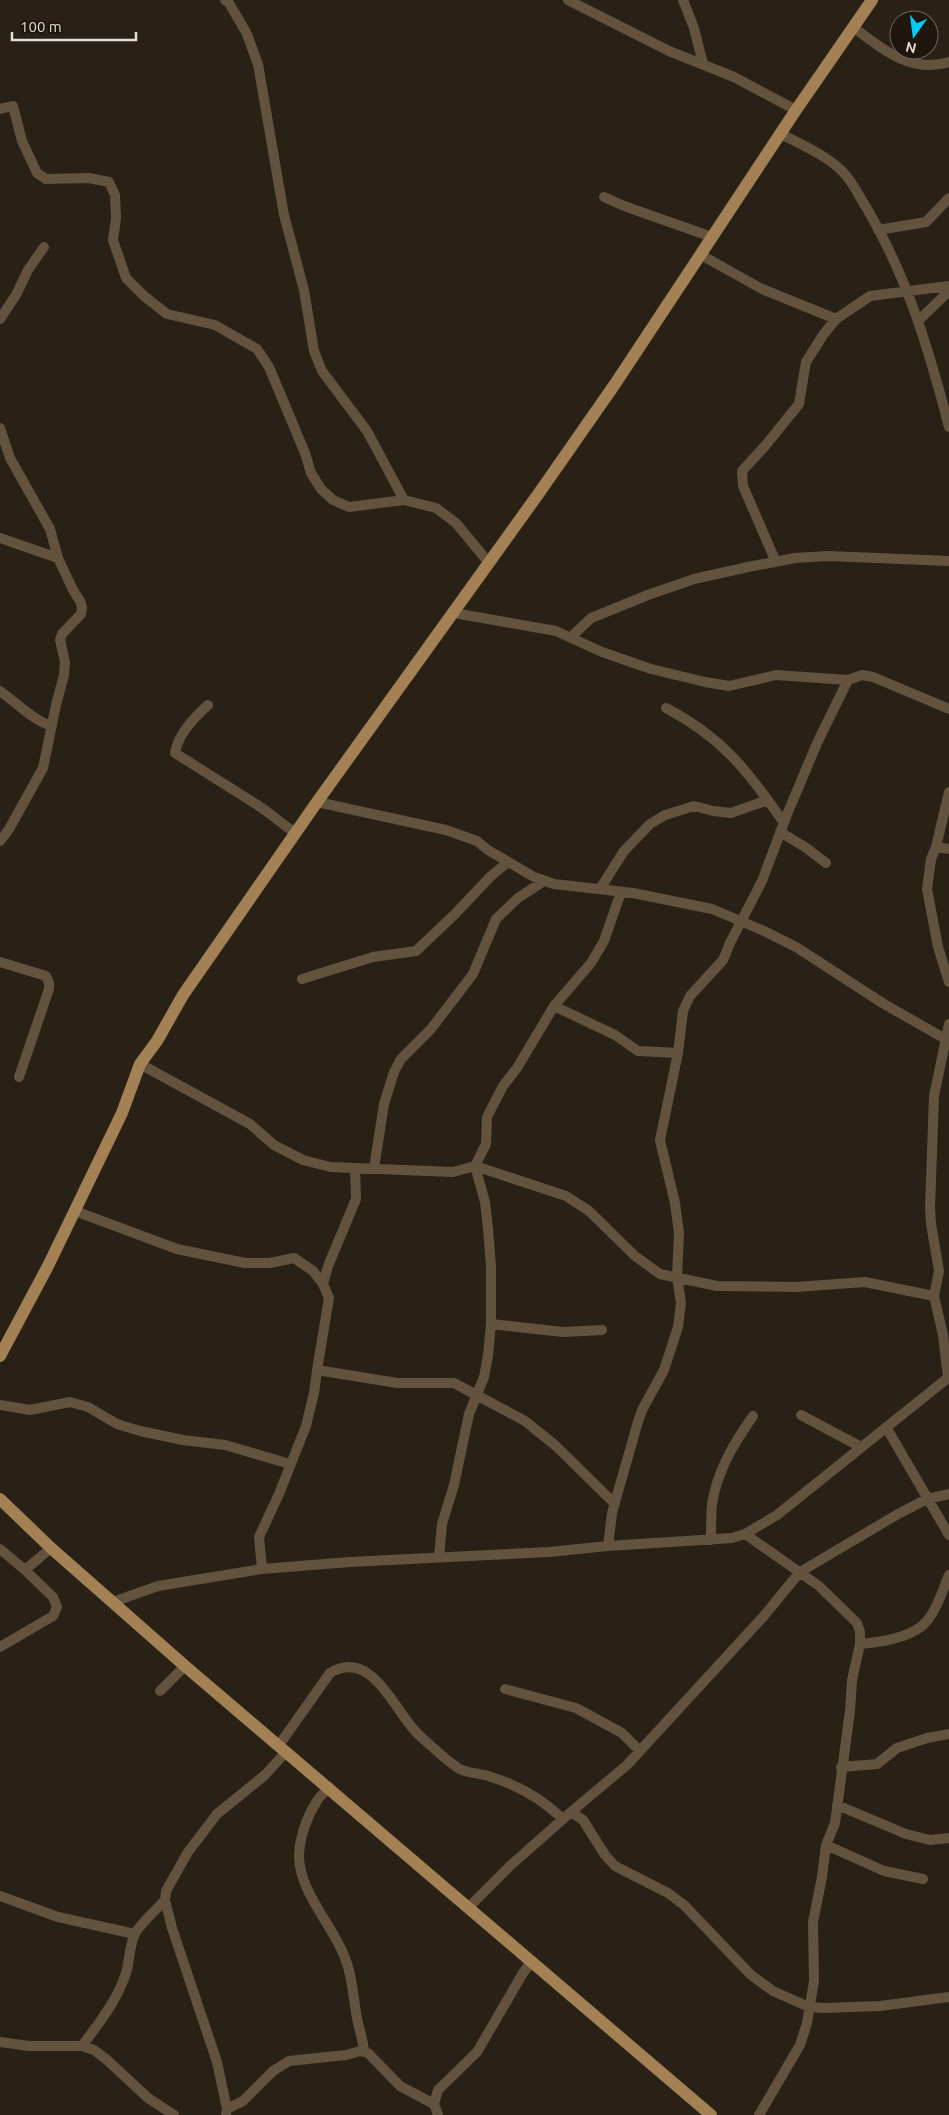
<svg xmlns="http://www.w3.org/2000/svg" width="949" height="2115" font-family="Ubuntu,sans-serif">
	<rect width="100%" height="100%" fill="#292116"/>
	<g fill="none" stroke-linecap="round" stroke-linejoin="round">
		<path stroke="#63523e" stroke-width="10" d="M 225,0 L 229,3 L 246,32 L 258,64 L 284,215 L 304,290 L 314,351 L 322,371 L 367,431 L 404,500
			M 568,0 L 669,51 L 734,77 L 796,110
			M 683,0 L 694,28 L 703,64
			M 853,27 C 882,49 911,74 949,62
			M 0,109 L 13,106 L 22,141 L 37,173 L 46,179 L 89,178 L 109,182 L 115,195 L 116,218 L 113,240 L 126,278 L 144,296 L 167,314 L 215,325 L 257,349 L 269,367 L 305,453 L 311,473 L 321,489 L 333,500 L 349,507 L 404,500 L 436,508 L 456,523 L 489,563
			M 781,134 C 802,145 826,155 843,172 C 852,181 859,196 866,207 C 907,276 929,350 949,427
			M 604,197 L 624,206 L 712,237
			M 878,230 L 926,222 L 949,198
			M 701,255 L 762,289 L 836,319
			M 0,319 L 16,295 L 28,270 L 44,247
			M 918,321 L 949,291
			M 0,428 L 10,458 L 50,529 L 58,558 L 73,590 L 80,601 L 82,607 L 81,614 L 62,634 L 60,640 L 65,662 L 64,675 L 56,705 L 43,768 L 9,829 L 0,841
			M 0,538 L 58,558
			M 776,562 L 743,486 L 742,471 L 765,446 L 799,404 L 806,362 L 823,335 L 836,319 L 870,296 L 949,286
			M 454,613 L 556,631 L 602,652 L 651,669 L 705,682 L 729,686 L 776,675 L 848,680
			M 571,637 L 591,618 L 648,595 L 694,579 L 748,567 L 795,558 L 828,556 L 949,561
			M 0,691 C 17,703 32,720 52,726
			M 208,705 C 194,718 178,734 175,753 L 262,808 L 295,833
			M 666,708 C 723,738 748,771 784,823
			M 949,792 L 936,847 L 931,859 L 927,889 L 938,947 L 949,982
			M 317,802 L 446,830 L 477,841 L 488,850 L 534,877 L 554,884 L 633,893 L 712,909 L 764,931 L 796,947 L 884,1004 L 949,1041
			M 780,832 L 805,847 L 826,863
			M 936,847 L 949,849
			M 600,889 L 624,851 L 650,824 L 665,815 L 694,806 L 713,811 L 731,813 L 768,800
			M 0,962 L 46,976 L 49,983 L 49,989 L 19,1077
			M 302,979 L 373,957 L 416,951 L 454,915 L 491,876 L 508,862
			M 554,1006 L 615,1035 L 638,1051 L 678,1053
			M 140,1064 L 250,1124 L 274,1145 L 303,1160 L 330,1167 L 453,1172 L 475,1166 L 566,1196 L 589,1211 L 635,1256 L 660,1274 L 717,1286 L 796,1287 L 865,1282 L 934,1296
			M 355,1168 L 356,1199 L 328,1266 L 323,1284 L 329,1298 L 317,1370 L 397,1383 L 454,1383 L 525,1421 L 556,1446 L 615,1504
			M 374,1168 L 384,1104 L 394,1072 L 401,1059 L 431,1029 L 473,974 L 496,919 L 518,898 L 544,881
			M 75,1211 L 177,1249 L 245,1263 L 270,1263 L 294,1258 L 313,1271 L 323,1284
			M 491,1324 L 563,1332 L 602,1330
			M 948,1378 L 943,1335 L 934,1296 L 939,1271 L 931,1224 L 930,1207 L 934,1096 L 949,1024
			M 0,1405 L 30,1410 L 70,1402 L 88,1407 L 117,1424 L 140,1431 L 183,1440 L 225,1445 L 290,1464
			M 801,1415 L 861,1447
			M 886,1427 L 949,1535
			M 745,1534 L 819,1586 L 857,1623 L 860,1632 L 860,1644 L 852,1680 L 850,1711 L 835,1823 L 826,1845 L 822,1877 L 813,1922 L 814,1981 L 807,2023 L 800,2045 L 759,2115
			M 711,1540 C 711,1528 711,1516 712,1504 C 717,1471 734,1443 753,1416
			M 608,1546 L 612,1513 L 637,1425 L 642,1410 L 664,1370 L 678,1327 L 681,1303 L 677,1277 L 679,1233 L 675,1203 L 660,1140 L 678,1053 L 683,1011 L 690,996 L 723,960 L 730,943 L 762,881 L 788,812 L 818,741 L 848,680 L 862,675 L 873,677 L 949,709
			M 0,1549 L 25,1570
			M 439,1557 L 442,1524 L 454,1485 L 469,1414 L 484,1377 L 488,1355 L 491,1324 L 491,1267 L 488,1228 L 485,1202 L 475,1166 L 486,1144 L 487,1117 L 503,1086 L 517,1068 L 554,1006 L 591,963 L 604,941 L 621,892
			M 262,1569 L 259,1537 L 279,1494 L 306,1426 L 314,1393 L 317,1370
			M 113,1602 L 158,1586 L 262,1569 L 350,1562 L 549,1552 L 608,1546 L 732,1538 L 745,1534 L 777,1515 L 949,1377
			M 860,1644 C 880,1642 905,1639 922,1626 C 936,1614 942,1591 949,1575
			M 0,1647 L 53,1616 L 57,1607 L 53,1597 L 25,1570 L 51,1548
			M 505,1689 L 576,1708 L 622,1733 L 640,1751
			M 160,1691 L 185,1666
			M 279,1745 L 330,1673 C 373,1647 395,1714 420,1736 C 432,1747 445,1759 458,1768 C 467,1774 482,1773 491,1777 C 518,1785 543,1800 563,1819
			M 841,1767 L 877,1764 L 897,1748 L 927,1738 L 949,1734
			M 329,1787 C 325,1792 320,1796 317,1801 C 306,1818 296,1846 300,1866 C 305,1898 334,1928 345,1958 C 353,1977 353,1998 357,2018 C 359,2029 363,2039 364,2051
			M 837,1805 L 906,1834 L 930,1840 L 949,1838
			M 571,1812 L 627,1765 L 763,1617 L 800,1572 L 898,1514 L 927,1499 L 949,1494
			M 826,1845 L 884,1871 L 923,1879
			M 0,1896 L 58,1917 L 135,1934
			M 469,1907 L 511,1865 L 571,1812 L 583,1820 L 605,1855 L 615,1866 L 668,1893 L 684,1905 L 751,1975 L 773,1991 L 809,2007 L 824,2008 L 880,2006 L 949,1997
			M 0,2042 L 29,2046 L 82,2046 L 94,2050 L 106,2059 L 148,2098 L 174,2115
			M 82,2046 C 99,2023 117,2001 126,1973 C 130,1961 129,1943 136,1932 C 144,1920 155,1911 165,1900
			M 227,2109 L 243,2101 L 273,2071 L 289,2061 L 346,2055 L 360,2051 L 368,2053 L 400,2086 L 434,2104
			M 226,2115 L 227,2109 L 217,2062 L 172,1928 L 165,1900 L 166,1891 L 188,1852 L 217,1814 L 265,1775 L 286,1752
			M 438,2115 L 434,2104 L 438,2090 L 477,2052 L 523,1973 L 531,1962"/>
		<path stroke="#a48155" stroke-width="12" d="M 0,1356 L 48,1266 L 122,1113 L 140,1064 L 157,1041 L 183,995 L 317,802 L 539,493 L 615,384 L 796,110 L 872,0
			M 0,1499 L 51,1548 L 185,1666 L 711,2115"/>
	</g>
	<g transform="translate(914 35) rotate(194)"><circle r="24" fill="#1f170d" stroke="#6d665e"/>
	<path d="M0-4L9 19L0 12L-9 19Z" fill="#03cbf9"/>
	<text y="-8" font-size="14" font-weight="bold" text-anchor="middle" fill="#e3ddd7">N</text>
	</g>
	<path d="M12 32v8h124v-8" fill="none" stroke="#e3ddd7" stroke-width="2.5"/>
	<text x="20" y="32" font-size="15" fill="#e3ddd7" stroke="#1f170d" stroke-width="4" paint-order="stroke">100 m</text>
</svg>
